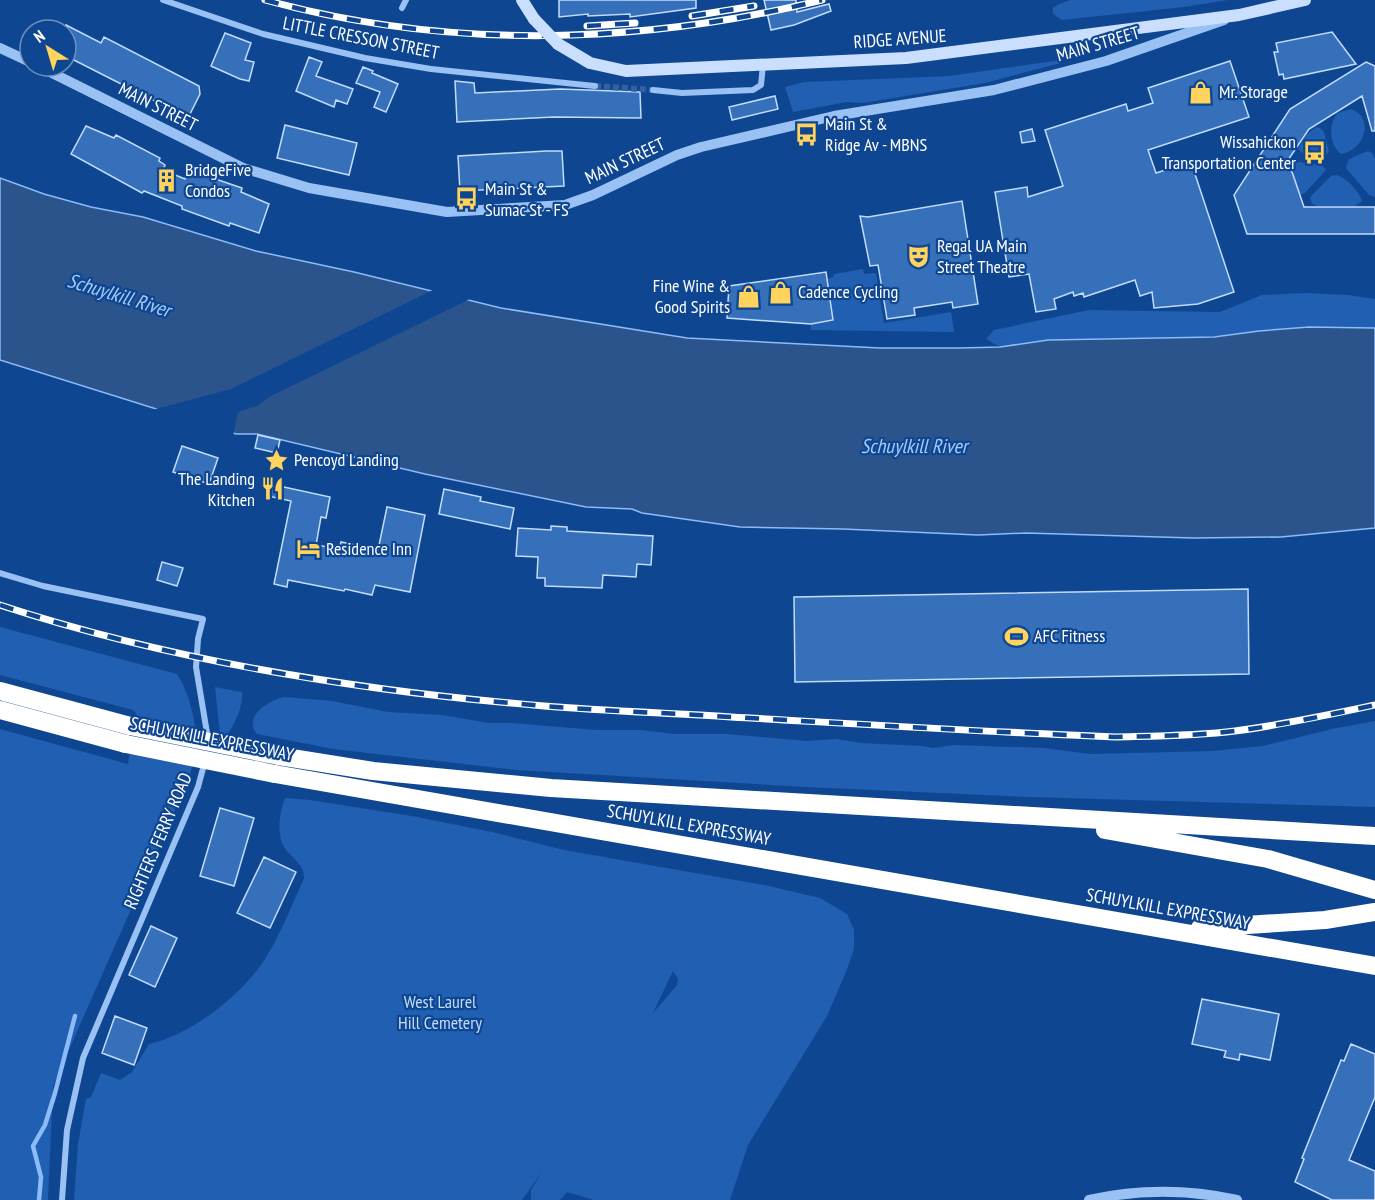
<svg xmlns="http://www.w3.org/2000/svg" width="1375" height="1200" font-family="'PT Sans Narrow',sans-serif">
	<rect width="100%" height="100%" fill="#0f4691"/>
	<path fill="#205fb1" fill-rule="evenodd" d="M 1071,0 L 1228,0 L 1184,7 L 1062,20 L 1053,14 L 1053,8 L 1059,4 Z
		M 1060,60 L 1061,63 L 985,83 L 863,103 L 847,102 L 793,112 L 785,87 L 804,82 L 950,76 Z
		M 1351,109 C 1375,117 1365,150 1341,154 C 1329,145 1328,123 1338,113 Z
		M 1316,127 L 1320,128 L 1324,132 L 1329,151 L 1325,157 L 1303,154 L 1298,149 L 1307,134 Z
		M 1368,151 L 1372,153 L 1375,159 L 1375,197 L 1369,195 L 1346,168 L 1349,159 Z
		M 1293,161 L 1322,165 L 1326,170 L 1305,193 L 1299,195 L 1288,164 Z
		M 1336,175 C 1346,177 1359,191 1362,201 L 1355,206 L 1317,206 L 1312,204 L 1310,198 L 1312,195 L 1331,176 Z
		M 863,269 L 864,274 L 876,273 L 884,323 L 951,312 L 954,332 L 811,330 L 811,324 L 833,320 L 827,279 L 833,277 L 834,274 Z
		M 1305,293 L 1348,295 L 1375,299 L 1375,328 L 1309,327 L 1259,331 L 1214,337 L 1048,340 L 1000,347 L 986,339 L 994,330 L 1089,310 L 1220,312 L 1262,295 Z
		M 0,627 L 177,674 C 189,692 197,724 196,746 C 196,757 192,767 189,778 L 53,1086 L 48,1200 L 0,1200 L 0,729 L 128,764 L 136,713 L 133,710 L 0,675 Z
		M 215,687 L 242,692 C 244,705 234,726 226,737 L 220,736 L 220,734 Z
		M 284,697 L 332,701 L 388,712 L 442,715 L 489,723 L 512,723 L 596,730 L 640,730 L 674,734 L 727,734 L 807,741 L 836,739 L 861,743 L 922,746 L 933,748 L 954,745 L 1044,748 L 1091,754 L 1212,751 L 1263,746 L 1332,729 L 1375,721 L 1375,807 L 1029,797 L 806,787 L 516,770 L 333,749 L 257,734 C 242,716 270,700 284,697 Z
		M 285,798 L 310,800 L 412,816 L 492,832 L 564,850 L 769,886 L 820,898 L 847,914 L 854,930 L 854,949 L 846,972 L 827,1016 L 748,1145 L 730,1200 L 594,1200 L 567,1192 L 560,1200 L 531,1200 L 531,1190 L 542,1172 L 522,1200 L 74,1200 L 78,1144 L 86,1099 L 91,1097 L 101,1073 L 120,1080 L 132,1072 L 149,1044 C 192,1035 246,992 268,954 C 282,931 292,904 304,879 C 305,864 291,858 284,847 C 276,833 280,812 285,798 ZM 673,971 L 678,979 L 677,985 L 653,1013 Z"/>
	<path fill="#2b548c" stroke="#8bbbf8" stroke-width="1.5" d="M 0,178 L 44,194 L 91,207 L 143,217 L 256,251 L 354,272 L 501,308 L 687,338 L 880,348 L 960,348 L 1000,347 L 1048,340 L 1214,337 L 1259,331 L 1309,327 L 1375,328 L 1375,528 L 1281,537 L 1193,538 L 1026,533 L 978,535 L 843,529 L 740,527 L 642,513 L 632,509 L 586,507 L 425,474 L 257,434 L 236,434 L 0,360 Z"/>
	<path fill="#0f4691" d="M 435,289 L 472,298 L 269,397 L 257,406 L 238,412 L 233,436 L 152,410 L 231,389 Z"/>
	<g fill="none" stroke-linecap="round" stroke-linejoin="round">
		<path stroke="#8bbbf8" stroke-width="4.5" d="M 39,1200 L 41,1177 L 33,1146 L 45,1125 L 55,1093 L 75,1016"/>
	</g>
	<path fill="#3770ba" stroke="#c1dcfe" stroke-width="1.5" d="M 559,0 L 696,0 L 696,8 L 630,17 L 630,14 L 588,16 L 588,14 L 559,17 Z
		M 764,0 L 796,0 L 797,12 L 829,4 L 831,11 L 794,25 L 771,30 Z
		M 66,25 L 101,43 L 104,37 L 199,86 L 200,94 L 188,118 L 66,56 Z
		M 1332,32 L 1356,64 L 1284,79 L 1283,74 L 1279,75 L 1274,52 L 1278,52 L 1276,43 Z
		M 225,33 L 251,43 L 245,60 L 254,62 L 249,81 L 240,79 L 211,66 Z
		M 309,57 L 322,62 L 316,76 L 353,89 L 347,104 L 336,100 L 334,107 L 296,91 Z
		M 1230,61 L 1249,117 L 1148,150 L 1156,173 L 1191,162 L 1234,292 L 1198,304 L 1154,308 L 1152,292 L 1140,296 L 1135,280 L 1084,297 L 1083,293 L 1074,296 L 1073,292 L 1054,299 L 1056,309 L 1036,312 L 1029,274 L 1009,277 L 995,192 L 1027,187 L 1028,197 L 1063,186 L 1045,130 L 1126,104 L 1128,111 L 1153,103 L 1148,88 Z
		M 1366,62 L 1375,66 L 1375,131 L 1372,131 L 1362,96 L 1309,129 L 1288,160 L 1304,207 L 1375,207 L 1375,234 L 1247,234 L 1234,195 L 1290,109 Z
		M 363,67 L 373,71 L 372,73 L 398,84 L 386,112 L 374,107 L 380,92 L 356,83 Z
		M 455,81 L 474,83 L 475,93 L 560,89 L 640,92 L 641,118 L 554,117 L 457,122 Z
		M 775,96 L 778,109 L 732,120 L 729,107 Z
		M 285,125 L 357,143 L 349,175 L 277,158 Z
		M 86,126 L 114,138 L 116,135 L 160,158 L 159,161 L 165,165 L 163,170 L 185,179 L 187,173 L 194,175 L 195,172 L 242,188 L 241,192 L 269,204 L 259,233 L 230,223 L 229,226 L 182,209 L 182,206 L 144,191 L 142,193 L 71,154 Z
		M 1032,129 L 1035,141 L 1022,143 L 1020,132 Z
		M 546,151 L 562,151 L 564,186 L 460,191 L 458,156 Z
		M 962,201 L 978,304 L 953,308 L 952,302 L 914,308 L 915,315 L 887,319 L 878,265 L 870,266 L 860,216 L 868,217 Z
		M 826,272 L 833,320 L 811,324 L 727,318 L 729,286 Z
		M 258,435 L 280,440 L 277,453 L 255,448 Z
		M 182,446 L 218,458 L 209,484 L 173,472 Z
		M 270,484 L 330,497 L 326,518 L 321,517 L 316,545 L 339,549 L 341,542 L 378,550 L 387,507 L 425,515 L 410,592 L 375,585 L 372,595 L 345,589 L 344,591 L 288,580 L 287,587 L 274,584 L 291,501 L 268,496 Z
		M 444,489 L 481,497 L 480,501 L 514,508 L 510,529 L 439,514 Z
		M 551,526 L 567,527 L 567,531 L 653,536 L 651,565 L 637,564 L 636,577 L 603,575 L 602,588 L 545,586 L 545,578 L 537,578 L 538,557 L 516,556 L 518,528 L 551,530 Z
		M 162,562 L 183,568 L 177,586 L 157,580 Z
		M 1248,589 L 1249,674 L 795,682 L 794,597 Z
		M 220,808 L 254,818 L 234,886 L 200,876 Z
		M 264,857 L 296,872 L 270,928 L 237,913 Z
		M 151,926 L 177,938 L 155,987 L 129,975 Z
		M 1202,999 L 1279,1014 L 1270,1060 L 1240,1054 L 1239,1060 L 1224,1057 L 1226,1051 L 1192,1044 Z
		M 115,1016 L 147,1028 L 134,1065 L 102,1053 Z
		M 1351,1044 L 1375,1054 L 1375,1097 L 1349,1160 L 1375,1171 L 1375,1200 L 1332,1200 L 1295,1182 L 1304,1159 L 1302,1158 L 1341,1060 L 1344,1061 Z"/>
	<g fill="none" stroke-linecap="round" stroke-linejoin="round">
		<path stroke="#3362a2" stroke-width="6" stroke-dasharray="6 3" stroke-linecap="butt" d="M 595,86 L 653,90"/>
		<path stroke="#9ac1f4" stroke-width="6" d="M 163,0 L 263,34 L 365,58 L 431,69 L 595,86
			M 402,8 L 406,0
			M 653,90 L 682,93 L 753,90 L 761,85 L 763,65
			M 0,573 L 43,586 L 203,619 L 198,639 L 196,667 L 208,739
			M 62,1200 L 67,1130 L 83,1058 L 198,787 L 205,761"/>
		<path stroke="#9ac1f4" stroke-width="10" d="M 0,48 L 30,62
			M 38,66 L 243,168 L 309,188 L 447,212 L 565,205 L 593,195 L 677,155 L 701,147 L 834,116 L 994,90 L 1106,61 L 1224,20
			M 1089,1200 C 1139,1189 1187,1189 1237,1200"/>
		<path stroke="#c9dffd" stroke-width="12" d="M 522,0 L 534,19
			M 558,44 L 590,63 L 626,71 L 906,58 L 1239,15 L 1305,0"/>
		<path stroke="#fff" stroke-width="18" d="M 0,691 L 130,726
			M 0,710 L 126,744
			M 279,756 L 373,771 L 551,788 L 1375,836
			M 275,774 L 1375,966
			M 1105,830 L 1268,859 L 1375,890
			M 1200,928 L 1325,920 L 1375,912"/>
		<defs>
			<path id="rail" d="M 265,0 C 447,50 640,45 822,0
				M 692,16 L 754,6
				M 587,26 L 635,23
				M 0,605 C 175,662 361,691 544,706 C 606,711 669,713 731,717 C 859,724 987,732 1115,737 C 1155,736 1195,736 1235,731 C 1282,725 1328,715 1375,705"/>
		</defs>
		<use href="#rail" stroke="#fff" stroke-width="7"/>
		<use href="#rail" stroke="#0f4691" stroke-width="4.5" stroke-dasharray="14" stroke-linecap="butt"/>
		<path stroke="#c9dffd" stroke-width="12" d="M 534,19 L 558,44"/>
		<path stroke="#fff" stroke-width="18" d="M 130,726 L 279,756
			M 126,744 L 275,774"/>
	</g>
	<defs>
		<symbol id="shop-bare" viewBox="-9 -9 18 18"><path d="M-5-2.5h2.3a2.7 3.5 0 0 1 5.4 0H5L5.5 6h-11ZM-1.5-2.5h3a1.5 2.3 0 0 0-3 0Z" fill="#ffd35c" stroke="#0f4691" stroke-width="2.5" paint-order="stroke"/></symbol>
		<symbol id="bus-bare" viewBox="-9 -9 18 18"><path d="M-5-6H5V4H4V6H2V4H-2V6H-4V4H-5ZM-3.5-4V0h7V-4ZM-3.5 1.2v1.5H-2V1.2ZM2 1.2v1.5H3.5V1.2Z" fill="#ffd35c" stroke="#0f4691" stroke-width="2.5" paint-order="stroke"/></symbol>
		<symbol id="building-bare" viewBox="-9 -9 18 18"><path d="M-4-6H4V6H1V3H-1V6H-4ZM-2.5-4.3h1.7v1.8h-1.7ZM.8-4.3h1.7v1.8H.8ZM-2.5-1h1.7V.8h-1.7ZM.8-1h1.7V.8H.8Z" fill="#ffd35c" stroke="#0f4691" stroke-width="2.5" paint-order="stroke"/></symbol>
		<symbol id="theatre-bare" viewBox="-9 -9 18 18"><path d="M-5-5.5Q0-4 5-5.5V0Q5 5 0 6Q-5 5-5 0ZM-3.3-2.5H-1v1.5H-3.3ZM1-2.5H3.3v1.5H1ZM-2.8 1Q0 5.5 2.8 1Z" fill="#ffd35c" stroke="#0f4691" stroke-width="2.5" paint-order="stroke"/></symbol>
		<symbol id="sight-bare" viewBox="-9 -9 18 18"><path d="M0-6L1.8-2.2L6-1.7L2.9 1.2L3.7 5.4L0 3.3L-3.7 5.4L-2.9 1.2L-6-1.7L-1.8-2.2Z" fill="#ffd35c" stroke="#0f4691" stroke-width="2.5" paint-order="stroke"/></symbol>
		<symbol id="restaurant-bare" viewBox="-9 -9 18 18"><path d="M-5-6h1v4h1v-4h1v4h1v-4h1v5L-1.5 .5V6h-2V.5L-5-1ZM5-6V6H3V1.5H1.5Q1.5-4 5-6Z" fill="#ffd35c" stroke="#0f4691" stroke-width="2.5" paint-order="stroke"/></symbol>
		<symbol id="hotel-bare" viewBox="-9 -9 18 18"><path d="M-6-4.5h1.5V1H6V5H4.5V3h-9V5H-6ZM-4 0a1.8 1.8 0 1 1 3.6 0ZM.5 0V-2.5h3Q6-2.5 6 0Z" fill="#ffd35c" stroke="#0f4691" stroke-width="2.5" paint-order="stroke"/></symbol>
		<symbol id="stadium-bare" viewBox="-9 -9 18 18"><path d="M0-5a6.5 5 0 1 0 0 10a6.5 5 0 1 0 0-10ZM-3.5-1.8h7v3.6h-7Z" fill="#ffd35c" stroke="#0f4691" stroke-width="2.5" paint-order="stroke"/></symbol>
	</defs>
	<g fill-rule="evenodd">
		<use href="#shop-bare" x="1184" y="76" width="33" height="33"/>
		<use href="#bus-bare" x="790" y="118" width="33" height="33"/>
		<use href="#bus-bare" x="1298" y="136" width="33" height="33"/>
		<use href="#building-bare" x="150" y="164" width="33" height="33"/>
		<use href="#bus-bare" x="450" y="182" width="33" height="33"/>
		<use href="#theatre-bare" x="902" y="240" width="33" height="33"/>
		<use href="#shop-bare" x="764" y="276" width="33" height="33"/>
		<use href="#shop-bare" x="732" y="280" width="33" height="33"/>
		<use href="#sight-bare" x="260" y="444" width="33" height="33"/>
		<use href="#restaurant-bare" x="256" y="472" width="33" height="33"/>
		<use href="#hotel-bare" x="292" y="532" width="33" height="33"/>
		<use href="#stadium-bare" x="1000" y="620" width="33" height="33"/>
	</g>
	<g text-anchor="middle" stroke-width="4.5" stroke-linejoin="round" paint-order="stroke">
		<g font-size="18" fill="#fff" stroke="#0f4691">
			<text transform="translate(361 38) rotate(11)" y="6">LITTLE CRESSON STREET</text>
			<text transform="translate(900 39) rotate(-4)" y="6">RIDGE AVENUE</text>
			<text transform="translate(1098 44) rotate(-16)" y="6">MAIN STREET</text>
			<text transform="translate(158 107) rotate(27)" y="6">MAIN STREET</text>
			<text transform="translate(625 161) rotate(-25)" y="6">MAIN STREET</text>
			<text transform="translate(212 739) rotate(11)" y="6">SCHUYLKILL EXPRESSWAY</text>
			<text transform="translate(689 825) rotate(10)" y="6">SCHUYLKILL EXPRESSWAY</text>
			<text transform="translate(158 841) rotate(-67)" y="6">RIGHTERS FERRY ROAD</text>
			<text transform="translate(1168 909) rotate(10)" y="6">SCHUYLKILL EXPRESSWAY</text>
		</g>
		<g font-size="18" fill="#fff" stroke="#0f4691" text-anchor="start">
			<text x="1219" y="98">Mr. Storage</text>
			<text x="825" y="130">Main St &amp;<tspan x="825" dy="21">Ridge Av - MBNS</tspan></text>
			<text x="1296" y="148" text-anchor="end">Wissahickon<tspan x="1296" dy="21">Transportation Center</tspan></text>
			<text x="185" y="176">BridgeFive<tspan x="185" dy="21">Condos</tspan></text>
			<text x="485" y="195">Main St &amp;<tspan x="485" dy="21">Sumac St - FS</tspan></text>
			<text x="937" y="252">Regal UA Main<tspan x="937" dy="21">Street Theatre</tspan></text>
			<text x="730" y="292" text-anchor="end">Fine Wine &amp;<tspan x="730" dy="21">Good Spirits</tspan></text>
			<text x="798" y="298">Cadence Cycling</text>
			<text x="294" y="466">Pencoyd Landing</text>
			<text x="255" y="485" text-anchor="end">The Landing<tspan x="255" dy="21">Kitchen</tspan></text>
			<text x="326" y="555">Residence Inn</text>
			<text x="1034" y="642">AFC Fitness</text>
		</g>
		<g font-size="18" fill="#c1dcfe" stroke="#0f4691">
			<text x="440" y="1008">West Laurel<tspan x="440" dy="21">Hill Cemetery</tspan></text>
		</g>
		<g font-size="20" font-style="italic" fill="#a5cbfb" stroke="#0f4691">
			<text transform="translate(119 295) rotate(17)" y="7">Schuylkill River</text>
			<text x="914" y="453">Schuylkill River</text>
		</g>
	</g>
	<g transform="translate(48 48) rotate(323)"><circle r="28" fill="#0f4691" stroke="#6f90bd" stroke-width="1.5"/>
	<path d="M0-4.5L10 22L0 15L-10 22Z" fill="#ffd35c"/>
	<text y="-9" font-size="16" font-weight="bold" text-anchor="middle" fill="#ffffff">N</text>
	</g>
</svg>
